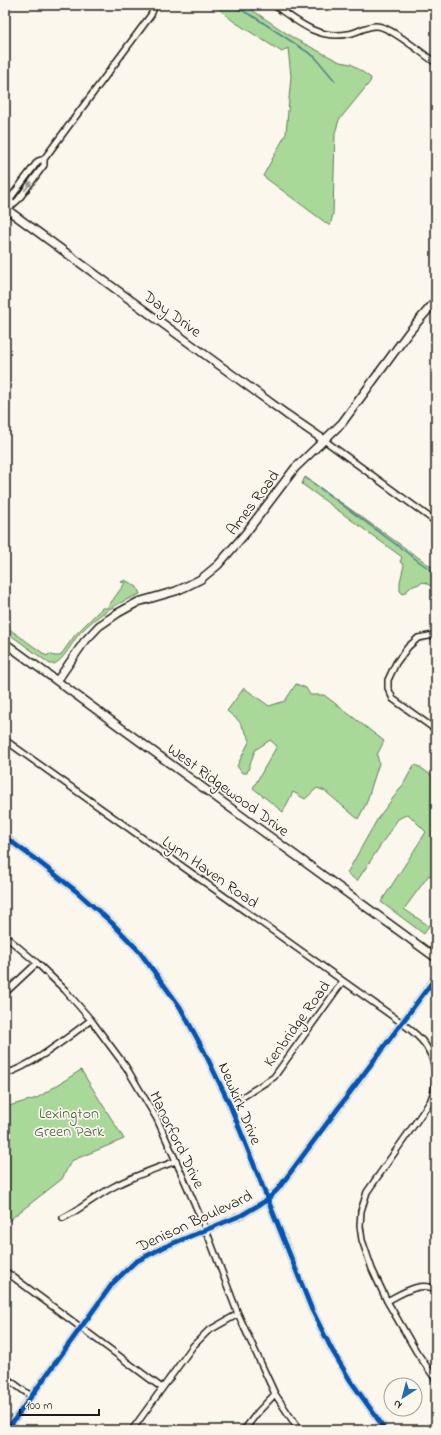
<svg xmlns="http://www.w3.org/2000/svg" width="441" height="1435" font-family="'Indie Flower',sans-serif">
	<rect width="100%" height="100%" fill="#fbf7ec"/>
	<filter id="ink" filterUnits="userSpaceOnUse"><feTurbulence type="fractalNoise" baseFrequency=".025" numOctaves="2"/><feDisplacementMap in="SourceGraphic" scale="8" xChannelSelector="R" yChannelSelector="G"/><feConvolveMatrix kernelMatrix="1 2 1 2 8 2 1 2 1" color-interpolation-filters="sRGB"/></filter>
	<g filter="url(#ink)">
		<path fill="#a9d999" stroke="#627a5a" d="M 215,5 L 242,5 L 249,8 L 295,39 L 340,62 L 351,64 L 371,78 L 370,82 L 339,120 L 335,133 L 333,214 L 330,226 L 263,176 L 286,134 L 291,76 L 288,48 L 282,52 L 233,21 Z
			M 305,477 L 436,570 L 436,589 L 424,582 L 411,587 L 403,594 L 400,591 L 400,582 L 404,565 L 400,562 L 402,557 L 302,484 Z
			M 125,580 L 137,587 L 140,594 C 117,603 97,615 80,633 C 71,643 65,659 54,664 L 50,664 L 5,631 L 5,626 L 47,656 L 49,654 L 55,656 L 60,656 L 75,635 L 102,608 L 107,608 L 125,583 L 121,582 Z
			M 296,684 L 306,688 L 310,695 L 324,695 L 384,741 L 377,755 L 379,763 L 366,804 L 358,819 L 325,791 L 317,788 L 305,799 L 293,792 L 283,812 L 253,788 L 277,746 L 270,740 L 255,750 L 247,773 L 242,773 L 237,766 L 250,740 L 239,721 L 227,711 L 244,688 L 269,706 L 285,701 Z
			M 414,765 L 420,767 L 436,779 L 436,880 L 429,875 L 404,909 L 429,926 L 424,934 L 381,902 L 426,832 L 408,814 L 398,819 L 357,881 L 347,873 L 378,818 L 403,785 Z
			M 81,1070 L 124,1139 L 71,1161 L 62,1179 L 8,1221 L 5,1219 L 5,1107 L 37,1098 Z"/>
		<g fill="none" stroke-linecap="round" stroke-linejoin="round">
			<path stroke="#53828b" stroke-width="1.5" d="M 232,5 L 256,18 L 315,57 L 335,81
				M 306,478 L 436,574"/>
			<defs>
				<path id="street" d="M 274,5 C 297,21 317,40 348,34 C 357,33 367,25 377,26 C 390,26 424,55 436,63
					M 7,209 L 12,196 L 38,161 L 44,159 L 151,15 L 155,5
					M 8,209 L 18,200 L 44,165 L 44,159
					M 432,305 L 436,297
					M 324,440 L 436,522
					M 436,636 L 434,635 L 418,638 L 408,647 L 396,663 L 388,680 L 388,688 L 393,699 L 436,730
					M 5,740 L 402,1023 C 422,1038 432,1048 436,1074
					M 5,837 L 39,862 L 76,891 L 112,923 L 139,951 L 180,1007 L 204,1051 L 230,1105 L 312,1310 L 332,1350 L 350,1380 L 382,1425 L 384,1430
					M 5,936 L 37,963 L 65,990 L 91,1020 L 126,1067 L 157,1119 L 176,1161 L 206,1230 L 238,1314 L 275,1394 L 299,1430
					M 5,993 L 37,963
					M 5,1074 C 32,1066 68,1037 91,1020
					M 436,1078 L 434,1091 L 430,1102 L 367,1192 L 361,1211 L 360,1226 L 362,1240 L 372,1269 L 387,1301 L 416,1351 L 436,1380
					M 230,1105 L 274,1077 L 343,981
					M 63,1218 C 81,1209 96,1196 113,1187 C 133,1176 155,1169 176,1161
					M 5,1271 L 162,1388
					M 387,1301 C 401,1294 421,1280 436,1290
					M 5,1377 L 31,1396
					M 7,1430 L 113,1283 L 135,1262 L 164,1247 L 242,1215 L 267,1200 L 278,1189 L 436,977
					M 132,1430 L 193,1346 L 208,1331 L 238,1314
					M 244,1430 L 258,1412 L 275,1394"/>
				<path id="secondary" d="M 5,208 L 286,414 L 324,440
					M 5,643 L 436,958
					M 57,681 L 84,642 L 99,626 L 118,613 L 138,602 L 176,591 L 185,587 L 201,579 L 218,565 L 245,534 L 295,468 L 342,423 L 409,332 L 432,305 L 436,305"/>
			</defs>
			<use href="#street" stroke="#1c1c1c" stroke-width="8"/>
			<use href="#secondary" stroke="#1c1c1c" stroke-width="10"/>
			<use href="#street" stroke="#fbf7ec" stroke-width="5"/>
			<use href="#secondary" stroke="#fbf7ec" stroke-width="7"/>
			<defs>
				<path id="cycleway" d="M 5,837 L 39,862 L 76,891 L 112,923 L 139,951 L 180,1007 L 204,1051 L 230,1105 L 312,1310 L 332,1350 L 350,1380 L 382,1425 L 384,1430
					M 7,1430 L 113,1283 L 135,1262 L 164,1247 L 242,1215 L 267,1200 L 278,1189 L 436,977"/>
			</defs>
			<use href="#cycleway" stroke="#fbf7ec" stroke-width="8"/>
			<use href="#cycleway" stroke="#0057b8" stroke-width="5"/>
		</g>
		<defs><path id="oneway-solid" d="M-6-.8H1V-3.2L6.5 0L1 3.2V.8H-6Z"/></defs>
		<use fill="#97948e" href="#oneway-solid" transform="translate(28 186) rotate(-54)"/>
	</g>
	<g text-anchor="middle" stroke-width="3.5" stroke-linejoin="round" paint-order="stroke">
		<g font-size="16" fill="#1c1c1c" stroke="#fbf7ec">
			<text transform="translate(173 313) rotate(36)" y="6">Day Drive</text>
			<text transform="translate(252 502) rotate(-53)" y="6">Ames Road</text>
			<text transform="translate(229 789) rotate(36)" y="6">West Ridgewood Drive</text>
			<text transform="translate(211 871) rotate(35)" y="6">Lynn Haven Road</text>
			<text transform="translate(296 1023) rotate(-54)" y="6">Kenbridge Road</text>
			<text transform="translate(241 1103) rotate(67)" y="6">Newkirk Drive</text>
			<text transform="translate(178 1139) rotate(64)" y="6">Manorford Drive</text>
			<text transform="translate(194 1220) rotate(-25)" y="6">Denison Boulevard</text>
		</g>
		<g font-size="16" fill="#4d5e48" stroke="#fbf7ec">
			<text x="69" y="1118">Lexington<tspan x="69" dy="18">Green Park</tspan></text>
		</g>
	</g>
	<rect width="441" height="1435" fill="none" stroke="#fbf7ec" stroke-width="20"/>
	<rect x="10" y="10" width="421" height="1415" fill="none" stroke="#1c1c1c" stroke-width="1.5" filter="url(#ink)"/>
	<g transform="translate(403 1397) rotate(216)"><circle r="19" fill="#fbf7ec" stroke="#a29f99"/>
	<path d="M0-3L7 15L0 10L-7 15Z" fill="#1f6fb2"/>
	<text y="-6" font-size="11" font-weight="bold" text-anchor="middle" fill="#1c1c1c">N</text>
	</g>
	<path d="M20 1409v6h79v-6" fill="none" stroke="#1c1c1c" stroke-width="2"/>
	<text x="26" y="1409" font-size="12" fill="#1c1c1c" stroke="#fbf7ec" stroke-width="3" paint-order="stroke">100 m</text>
</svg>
